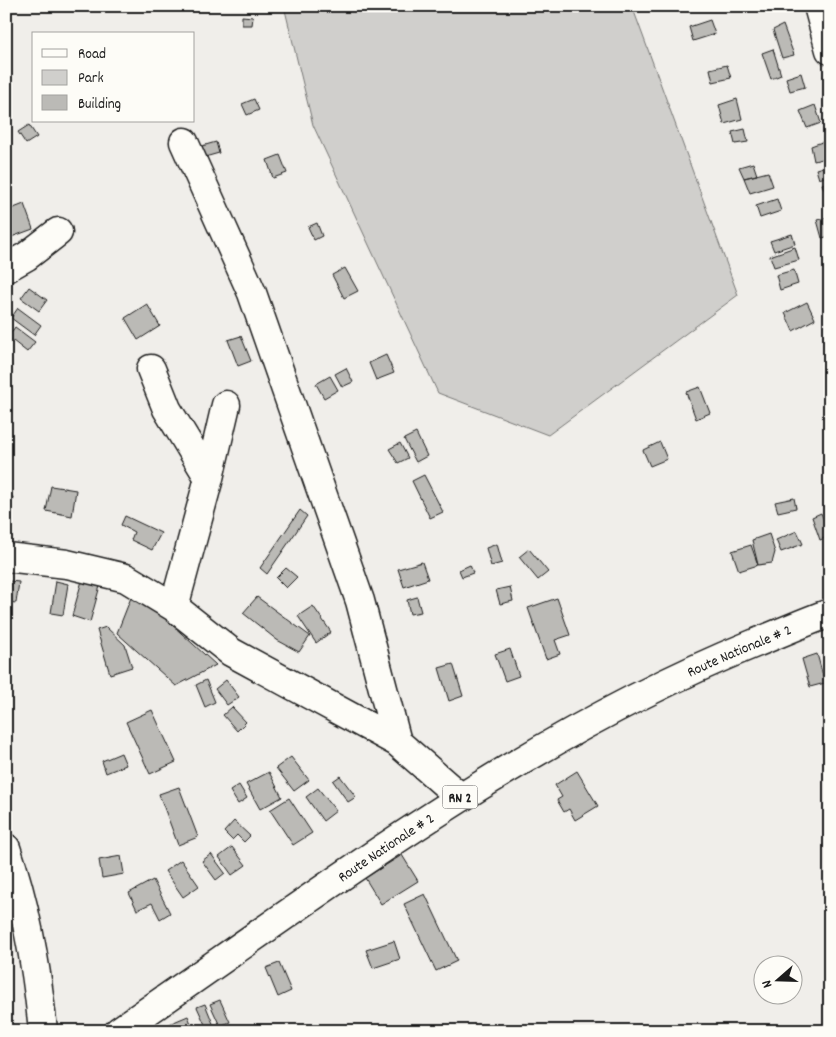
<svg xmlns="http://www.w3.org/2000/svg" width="836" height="1037" font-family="Dekko,sans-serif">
	<rect width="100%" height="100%" fill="#f0eeea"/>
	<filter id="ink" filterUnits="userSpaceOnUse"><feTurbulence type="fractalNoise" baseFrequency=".02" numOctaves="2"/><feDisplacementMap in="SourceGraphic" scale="10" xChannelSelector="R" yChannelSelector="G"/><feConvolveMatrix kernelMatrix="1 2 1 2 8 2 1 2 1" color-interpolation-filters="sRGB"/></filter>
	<g filter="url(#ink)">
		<path fill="#d0cfcc" stroke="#767674" d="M 284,6 L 632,6 L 738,295 L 548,435 L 438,393 L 313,125 Z"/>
		<path fill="#bbbab6" stroke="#1c1c1c" d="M 242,16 L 253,17 L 252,25 L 242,25 Z
			M 710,20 L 715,34 L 693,41 L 689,27 Z
			M 783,25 L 794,55 L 782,58 L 773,30 Z
			M 773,49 L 781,75 L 771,79 L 762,53 Z
			M 727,65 L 731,78 L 713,82 L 710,69 Z
			M 801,73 L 805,87 L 790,91 L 786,78 Z
			M 254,99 L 259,110 L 247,115 L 242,104 Z
			M 737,99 L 742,119 L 724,124 L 719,105 Z
			M 815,105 L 821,123 L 807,128 L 800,111 Z
			M 29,125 L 37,137 L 26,144 L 18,132 Z
			M 745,129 L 748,142 L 735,144 L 732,132 Z
			M 216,142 L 219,153 L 205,157 L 202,146 Z
			M 822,142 L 826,158 L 814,161 L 811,146 Z
			M 280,155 L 287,173 L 273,178 L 267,160 Z
			M 753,163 L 757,175 L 744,178 L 739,167 Z
			M 823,167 L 825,177 L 819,179 L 816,169 Z
			M 768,172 L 773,186 L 750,193 L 744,178 Z
			M 830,182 L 830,197 L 827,197 L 822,184 Z
			M 777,199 L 781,211 L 760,218 L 756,206 Z
			M 24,204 L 33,229 L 6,239 L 6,211 Z
			M 830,217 L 830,236 L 822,238 L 817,220 Z
			M 317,223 L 322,236 L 314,240 L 308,227 Z
			M 792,234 L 795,244 L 774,251 L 770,241 Z
			M 795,247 L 799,260 L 774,267 L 770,256 Z
			M 345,268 L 358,291 L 344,298 L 332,275 Z
			M 794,270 L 798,284 L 780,290 L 776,275 Z
			M 29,287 L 47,300 L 39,311 L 21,298 Z
			M 807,302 L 815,319 L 793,331 L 785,313 Z
			M 147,304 L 160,326 L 138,340 L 125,318 Z
			M 18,308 L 41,325 L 34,335 L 11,318 Z
			M 15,327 L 35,342 L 27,352 L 8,337 Z
			M 241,336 L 251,361 L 238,366 L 228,340 Z
			M 386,355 L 394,373 L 376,380 L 369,363 Z
			M 346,368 L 353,382 L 342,387 L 335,374 Z
			M 330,376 L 338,390 L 324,398 L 316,384 Z
			M 700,387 L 710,413 L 696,419 L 686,392 Z
			M 416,433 L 427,456 L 416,462 L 404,439 Z
			M 660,442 L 667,459 L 650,466 L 643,450 Z
			M 400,443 L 408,458 L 398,463 L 389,449 Z
			M 424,475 L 443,512 L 430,518 L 412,481 Z
			M 51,486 L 76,490 L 72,516 L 46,511 Z
			M 6,495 L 13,497 L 8,514 L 6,514 Z
			M 794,498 L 796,508 L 778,512 L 775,502 Z
			M 300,510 L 307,516 L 267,574 L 260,568 Z
			M 821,513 L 830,536 L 820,540 L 812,517 Z
			M 125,516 L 161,533 L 152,550 L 131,540 L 134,532 L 121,525 Z
			M 797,531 L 803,544 L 781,552 L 776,540 Z
			M 769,534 L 775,552 L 772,563 L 758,565 L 752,540 Z
			M 497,544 L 502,563 L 491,566 L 486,548 Z
			M 751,545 L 758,565 L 739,571 L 732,551 Z
			M 529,549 L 548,572 L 538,580 L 519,557 Z
			M 422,562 L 428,579 L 404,587 L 398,569 Z
			M 470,565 L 473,573 L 462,577 L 459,570 Z
			M 286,568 L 297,577 L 286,588 L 276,578 Z
			M 85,570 L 103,575 L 90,622 L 72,616 Z
			M 10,581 L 19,582 L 16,603 L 7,602 Z
			M 56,581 L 68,584 L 63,615 L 51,613 Z
			M 510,587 L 513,601 L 500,604 L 496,590 Z
			M 134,590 L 216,665 L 176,686 L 117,633 Z
			M 257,597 L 310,636 L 299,652 L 277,640 L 243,613 Z
			M 417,597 L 421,612 L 410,614 L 407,600 Z
			M 557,598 L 570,635 L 555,640 L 560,654 L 546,659 L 528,608 Z
			M 313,606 L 331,632 L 316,643 L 298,616 Z
			M 106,627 L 125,645 L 132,667 L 110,674 L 97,630 Z
			M 510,649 L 519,676 L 505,681 L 495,654 Z
			M 817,654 L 825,683 L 810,687 L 802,659 Z
			M 453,664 L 463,696 L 449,701 L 439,668 Z
			M 206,680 L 215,702 L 205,707 L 196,685 Z
			M 226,680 L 239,697 L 227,705 L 215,689 Z
			M 232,707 L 246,722 L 237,731 L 223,715 Z
			M 152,710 L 176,762 L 150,774 L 126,722 Z
			M 121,753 L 126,765 L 106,773 L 102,761 Z
			M 291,757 L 309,780 L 294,791 L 276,768 Z
			M 577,771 L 598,806 L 575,820 L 569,809 L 564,812 L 557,800 L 562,797 L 555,785 Z
			M 269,772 L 282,797 L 260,809 L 246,784 Z
			M 340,776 L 356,797 L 348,802 L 333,781 Z
			M 239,785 L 247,798 L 238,804 L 230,791 Z
			M 179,787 L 198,837 L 178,845 L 159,794 Z
			M 318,788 L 336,811 L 323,821 L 306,797 Z
			M 289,798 L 312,833 L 293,845 L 270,810 Z
			M 234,821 L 250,836 L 244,842 L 237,835 L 232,840 L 224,832 Z
			M 232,847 L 246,865 L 232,875 L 219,857 Z
			M 211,854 L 225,873 L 216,880 L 202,861 Z
			M 402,855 L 418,881 L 381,904 L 365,878 Z
			M 121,856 L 124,874 L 102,878 L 99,860 Z
			M 181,860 L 199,886 L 183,897 L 165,871 Z
			M 153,880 L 170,913 L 160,919 L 152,903 L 137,910 L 129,893 Z
			M 425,894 L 457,961 L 436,971 L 404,904 Z
			M 394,941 L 400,959 L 373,968 L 366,950 Z
			M 279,963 L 291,991 L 278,997 L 266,968 Z
			M 220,1000 L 230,1022 L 220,1026 L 210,1004 Z
			M 205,1004 L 214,1026 L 207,1029 L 197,1007 Z
			M 188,1016 L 194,1031 L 172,1031 L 169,1024 Z"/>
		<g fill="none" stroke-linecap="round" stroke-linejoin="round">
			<defs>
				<path id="minor" d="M 818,6 L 830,50
					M 184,142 L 252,293 L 360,601 L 397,742
					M 6,268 L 27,256 L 58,232
					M 151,369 L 167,409 L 209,478
					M 6,557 L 67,564 L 126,578 L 174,607 L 231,652 L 397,742 L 460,797
					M 174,607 L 209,478 L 226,405
					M 6,848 C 27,908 37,968 43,1031"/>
				<g id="major">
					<path id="s1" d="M 119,1031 C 323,891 522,738 753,644 C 778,634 804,622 830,613"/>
				</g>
			</defs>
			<use href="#minor" stroke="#1c1c1c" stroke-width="31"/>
			<use href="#major" stroke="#1c1c1c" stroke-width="31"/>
			<use href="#minor" stroke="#fdfcf7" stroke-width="28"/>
			<use href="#major" stroke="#fdfcf7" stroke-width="28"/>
		</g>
	</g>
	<g text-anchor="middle" stroke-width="4.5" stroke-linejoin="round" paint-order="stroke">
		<rect fill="#fdfcf7" stroke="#605f5e" stroke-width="1" x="442.5" y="785.5" width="35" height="23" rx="4"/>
		<g font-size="14" font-weight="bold" fill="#1c1c1c">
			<text x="460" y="802">RN 2</text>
		</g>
		<g font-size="15" fill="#1c1c1c" stroke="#fdfcf7">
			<text dy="5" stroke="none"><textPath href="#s1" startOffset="729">Route Nationale # 2</textPath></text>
			<text dy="5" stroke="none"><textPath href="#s1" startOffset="324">Route Nationale # 2</textPath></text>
		</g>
	</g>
	<rect width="836" height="1037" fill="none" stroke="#fdfcf7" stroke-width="25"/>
	<rect x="12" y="12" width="811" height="1012" fill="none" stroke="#1c1c1c" stroke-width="2" filter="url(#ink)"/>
	<rect x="32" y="32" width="162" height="90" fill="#fdfcf7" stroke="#a3a29f"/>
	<rect x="42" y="49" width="25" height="8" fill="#fdfcf7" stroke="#a3a29f"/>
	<text x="78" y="58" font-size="15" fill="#1c1c1c">Road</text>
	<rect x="42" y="70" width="25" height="15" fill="#d0cfcc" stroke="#a3a29f"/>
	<text x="78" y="82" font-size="15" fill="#1c1c1c">Park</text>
	<rect x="42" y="95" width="25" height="15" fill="#bbbab6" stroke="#a3a29f"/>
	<text x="78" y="108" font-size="15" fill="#1c1c1c">Building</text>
	<g transform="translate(778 980) rotate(250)"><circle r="24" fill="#fdfcf7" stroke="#a3a29f"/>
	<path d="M0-4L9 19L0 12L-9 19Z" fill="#1c1c1c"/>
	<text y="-8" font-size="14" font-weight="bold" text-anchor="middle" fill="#1c1c1c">N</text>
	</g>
</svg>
